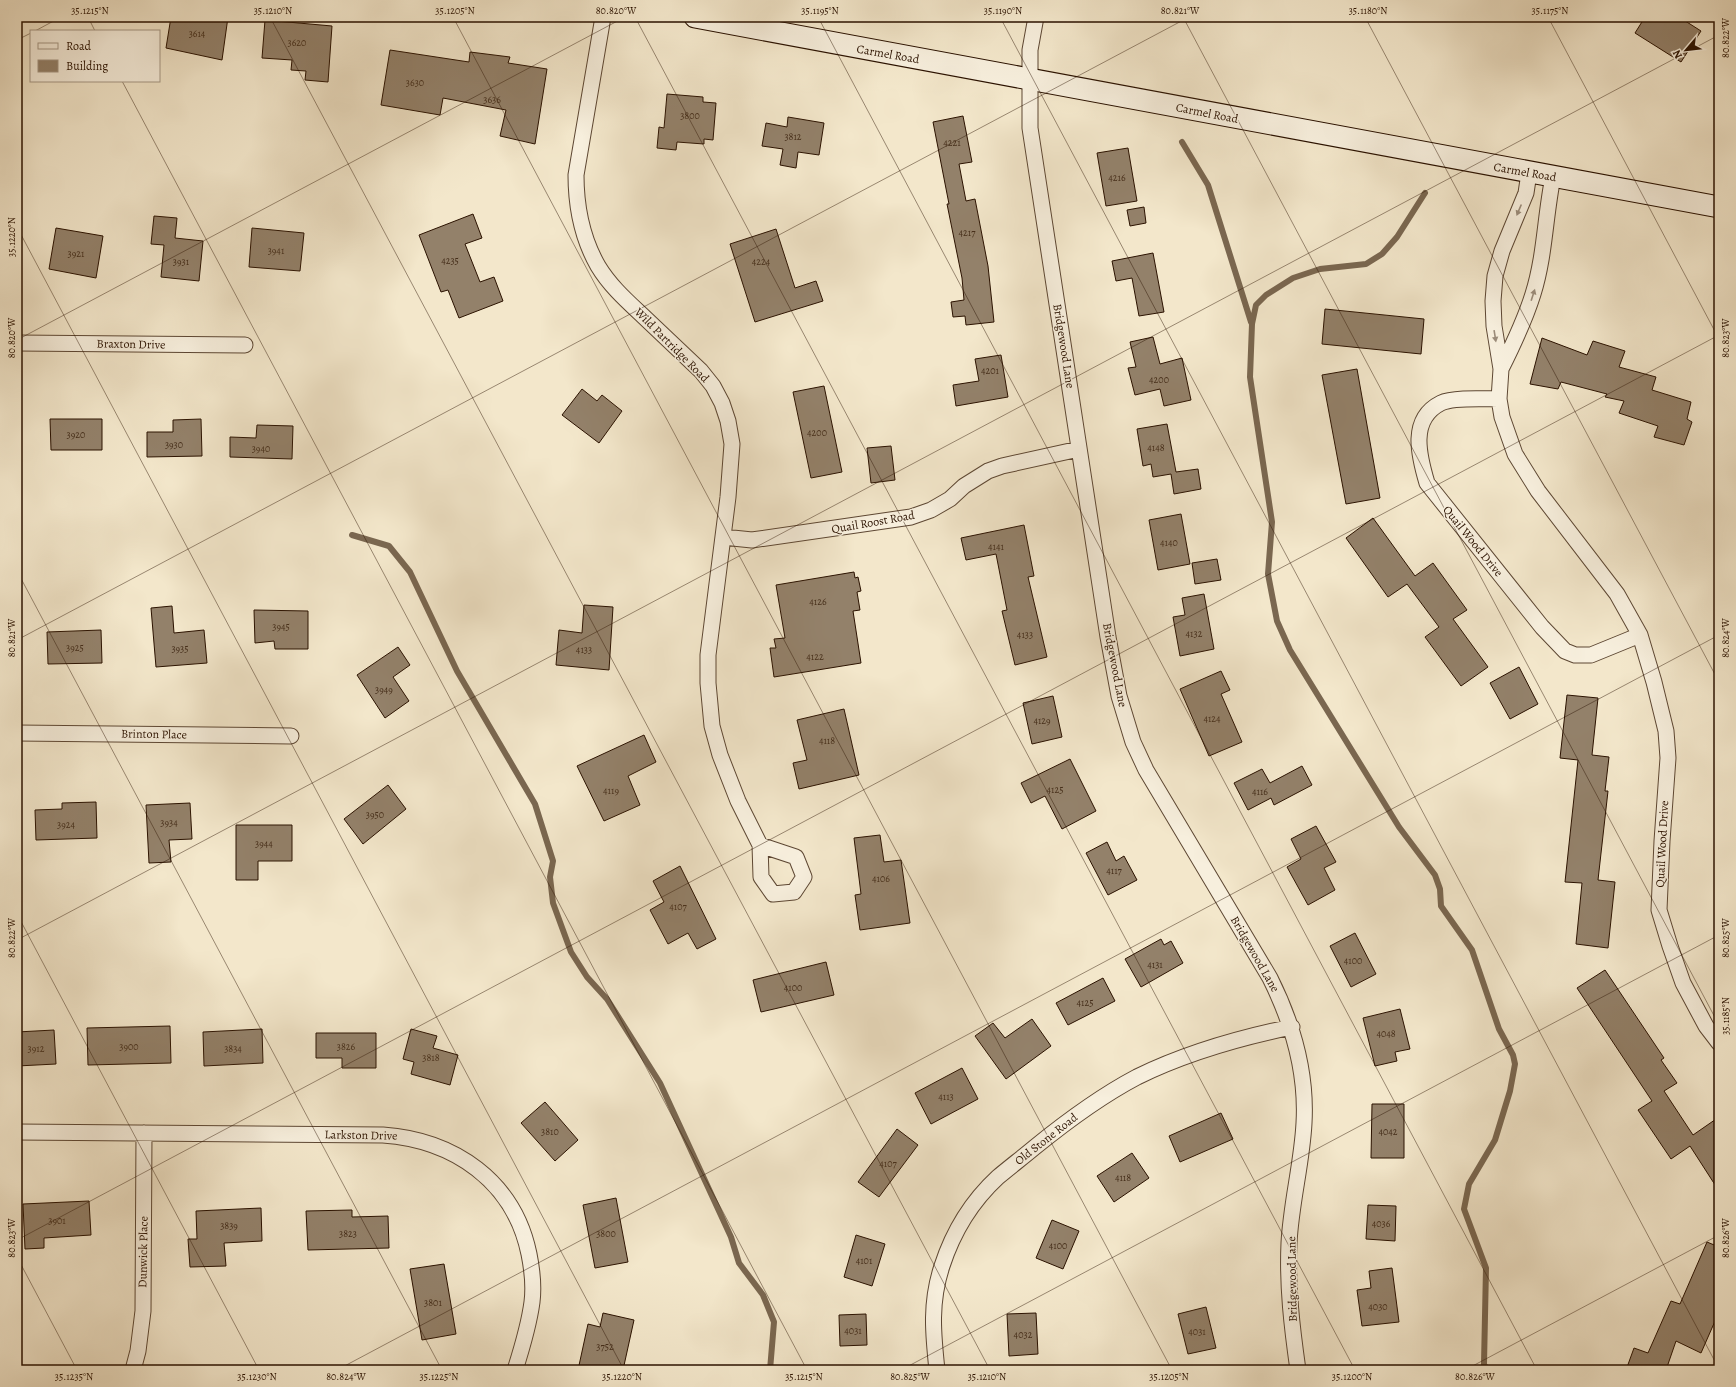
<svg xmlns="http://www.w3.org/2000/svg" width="1736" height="1387" font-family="Alegreya,serif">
	<rect width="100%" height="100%" fill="#f3e7cb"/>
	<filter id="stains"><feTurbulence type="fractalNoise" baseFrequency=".005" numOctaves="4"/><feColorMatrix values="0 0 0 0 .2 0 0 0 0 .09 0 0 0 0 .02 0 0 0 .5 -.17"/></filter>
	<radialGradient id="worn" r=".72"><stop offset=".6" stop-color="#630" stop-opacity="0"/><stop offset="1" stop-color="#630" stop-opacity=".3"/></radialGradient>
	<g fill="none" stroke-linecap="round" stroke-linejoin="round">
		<path stroke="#7a6750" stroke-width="6" d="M 1182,142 L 1208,185 L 1251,322
			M 1425,193 L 1397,237 L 1382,254 L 1366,264 L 1320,269 L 1293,278 L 1266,295 L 1256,305 L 1252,324 L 1250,377 L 1272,522 L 1268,574 L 1277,621 L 1290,650 L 1399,827 L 1435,875 L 1440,889 L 1441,906 L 1472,950 L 1499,1029 L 1513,1055 L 1515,1064 L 1510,1091 L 1495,1140 L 1469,1184 L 1464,1209 L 1486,1268 L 1484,1364 L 1487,1370
			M 352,535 L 389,546 L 410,572 L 457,671 L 535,804 L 553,861 L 550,877 L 553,903 L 571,952 L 587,977 L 607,999 L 660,1083 L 731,1237 L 739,1263 L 763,1295 L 774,1322 L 770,1370"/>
	</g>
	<path fill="#93816a" stroke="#2b1200" d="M 171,17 L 228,17 L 222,60 L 166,48 Z
		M 1645,17 L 1679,17 L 1701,31 L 1681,62 L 1635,33 Z
		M 265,20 L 332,26 L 328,82 L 305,80 L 306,71 L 291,70 L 292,60 L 262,58 Z
		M 390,50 L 469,62 L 470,52 L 510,57 L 508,63 L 547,69 L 535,144 L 500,136 L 506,110 L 443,98 L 440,115 L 381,105 Z
		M 667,94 L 703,97 L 703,102 L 716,103 L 713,140 L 704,139 L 704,144 L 677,142 L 676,150 L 657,148 L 659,127 L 664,128 Z
		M 963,116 L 972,162 L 959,164 L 966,201 L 975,199 L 988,266 L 994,322 L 966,325 L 965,316 L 953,317 L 951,302 L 964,300 L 962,278 L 947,204 L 949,204 L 933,122 Z
		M 788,117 L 824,123 L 819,155 L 798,152 L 796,168 L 780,165 L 783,149 L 762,146 L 766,123 L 787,127 Z
		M 1128,148 L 1137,201 L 1106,206 L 1097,153 Z
		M 1144,207 L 1146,223 L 1130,226 L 1127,210 Z
		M 473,214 L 482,238 L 465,244 L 480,282 L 494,277 L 503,301 L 459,318 L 448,290 L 441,292 L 419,235 Z
		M 154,216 L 177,218 L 175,238 L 203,241 L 199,281 L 161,277 L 164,245 L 151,244 Z
		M 56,228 L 103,236 L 96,278 L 49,269 Z
		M 252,228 L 304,233 L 300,271 L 249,267 Z
		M 776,229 L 795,288 L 816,281 L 823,301 L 755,322 L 730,244 Z
		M 1153,253 L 1164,312 L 1139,316 L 1132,278 L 1116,281 L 1112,261 Z
		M 1325,309 L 1424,319 L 1421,354 L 1322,344 Z
		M 1153,337 L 1160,364 L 1182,358 L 1191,400 L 1164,406 L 1160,389 L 1135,395 L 1128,368 L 1136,367 L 1130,342 Z
		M 1542,338 L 1587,355 L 1593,341 L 1625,351 L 1619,367 L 1656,377 L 1652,390 L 1691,402 L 1687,419 L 1692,422 L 1684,445 L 1654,437 L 1658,426 L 1619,413 L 1624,401 L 1605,397 L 1607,394 L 1561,382 L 1558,389 L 1530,384 Z
		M 1001,355 L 1008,397 L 956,406 L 953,385 L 979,381 L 975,359 Z
		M 1357,369 L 1380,498 L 1346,504 L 1322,375 Z
		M 824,386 L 842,472 L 811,478 L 793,392 Z
		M 582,389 L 597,401 L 602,395 L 622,411 L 599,443 L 562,415 Z
		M 50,419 L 102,419 L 102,450 L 51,450 Z
		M 201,419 L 202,456 L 147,457 L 147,432 L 173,432 L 173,420 Z
		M 1167,424 L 1176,472 L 1198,469 L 1201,489 L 1174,494 L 1171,474 L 1153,477 L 1151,464 L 1143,466 L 1137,429 Z
		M 257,425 L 293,426 L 292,459 L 230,457 L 230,437 L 256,438 Z
		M 891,446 L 895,480 L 871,483 L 867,448 Z
		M 1181,514 L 1190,564 L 1158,570 L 1149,520 Z
		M 1373,518 L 1415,576 L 1433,563 L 1467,610 L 1453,619 L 1488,667 L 1461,686 L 1425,637 L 1439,627 L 1407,584 L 1388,597 L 1346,538 Z
		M 1024,525 L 1034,576 L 1028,577 L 1047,657 L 1015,665 L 1002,611 L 1007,610 L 996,554 L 966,560 L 961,538 Z
		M 1217,559 L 1221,580 L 1195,584 L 1192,563 Z
		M 854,572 L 855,578 L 858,577 L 861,591 L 857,592 L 860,610 L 853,611 L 861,663 L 774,677 L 770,648 L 776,648 L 774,639 L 785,638 L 776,585 Z
		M 1204,594 L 1214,649 L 1180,656 L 1173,617 L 1185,615 L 1182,598 Z
		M 584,605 L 613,607 L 609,670 L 556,665 L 559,630 L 582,633 Z
		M 172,606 L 174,633 L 204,630 L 207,663 L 156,667 L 151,608 Z
		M 254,610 L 308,611 L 308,649 L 275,649 L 274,641 L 255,643 Z
		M 101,630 L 102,663 L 48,664 L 47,632 Z
		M 398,647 L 410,665 L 393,677 L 409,701 L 385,718 L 357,675 Z
		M 1519,667 L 1538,704 L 1510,719 L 1490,683 Z
		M 1221,671 L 1230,690 L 1221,694 L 1242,742 L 1209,756 L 1180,689 Z
		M 1567,695 L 1598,698 L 1592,755 L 1609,757 L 1605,791 L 1608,791 L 1598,880 L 1615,882 L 1608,948 L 1576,944 L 1582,883 L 1565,882 L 1578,760 L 1560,758 Z
		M 1053,696 L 1062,737 L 1032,744 L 1023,703 Z
		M 844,709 L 859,775 L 799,789 L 793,763 L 807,760 L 797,720 Z
		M 644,735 L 656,762 L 628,776 L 640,805 L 604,821 L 577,766 Z
		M 1070,759 L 1096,811 L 1062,829 L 1045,796 L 1031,803 L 1021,783 Z
		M 1302,766 L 1312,785 L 1274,805 L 1271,798 L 1248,810 L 1234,783 L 1262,769 L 1270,783 Z
		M 388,785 L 406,809 L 363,844 L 344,819 Z
		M 96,802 L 97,838 L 36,840 L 35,810 L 62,809 L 62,803 Z
		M 190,803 L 192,839 L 169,840 L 171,862 L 149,863 L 146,805 Z
		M 236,825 L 292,825 L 292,861 L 258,861 L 258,880 L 236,880 Z
		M 1316,826 L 1336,862 L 1324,868 L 1335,890 L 1308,905 L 1287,867 L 1301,859 L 1291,839 Z
		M 880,835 L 884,862 L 901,860 L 910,923 L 860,930 L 855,895 L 861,894 L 854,838 Z
		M 1107,842 L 1116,861 L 1124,856 L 1137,880 L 1108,895 L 1086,853 Z
		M 680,866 L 716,939 L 697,949 L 688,933 L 668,944 L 650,910 L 664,902 L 653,881 Z
		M 1355,933 L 1376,974 L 1351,987 L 1330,946 Z
		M 1161,939 L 1164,945 L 1171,941 L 1183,963 L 1141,987 L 1125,959 Z
		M 826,962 L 834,995 L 761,1012 L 753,980 Z
		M 1605,970 L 1664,1058 L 1661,1060 L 1677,1083 L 1664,1091 L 1693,1135 L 1719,1117 L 1719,1191 L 1690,1146 L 1671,1159 L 1638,1110 L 1652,1101 L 1577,988 Z
		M 1103,978 L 1115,1001 L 1068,1025 L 1056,1003 Z
		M 1400,1009 L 1410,1049 L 1395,1052 L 1397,1061 L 1375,1066 L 1363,1018 Z
		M 1032,1019 L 1051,1046 L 1006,1079 L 975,1036 L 993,1023 L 1005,1038 Z
		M 170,1026 L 171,1063 L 88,1065 L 87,1028 Z
		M 262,1029 L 263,1063 L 204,1066 L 203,1032 Z
		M 411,1029 L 437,1036 L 433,1048 L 458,1055 L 450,1085 L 411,1074 L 414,1062 L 403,1059 Z
		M 54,1030 L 56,1064 L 17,1066 L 17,1032 Z
		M 316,1033 L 376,1033 L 376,1068 L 342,1068 L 342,1058 L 316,1058 Z
		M 962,1068 L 978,1099 L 931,1124 L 915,1093 Z
		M 545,1102 L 578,1140 L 555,1161 L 521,1123 Z
		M 1372,1104 L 1404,1104 L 1404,1158 L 1371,1158 Z
		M 1221,1113 L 1233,1139 L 1180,1162 L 1169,1136 Z
		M 897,1129 L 918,1145 L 879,1197 L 858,1182 Z
		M 1132,1153 L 1149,1178 L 1114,1202 L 1097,1176 Z
		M 616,1198 L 628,1262 L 595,1268 L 583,1205 Z
		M 89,1201 L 91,1235 L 44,1238 L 44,1248 L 25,1249 L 23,1204 Z
		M 1368,1205 L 1396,1206 L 1395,1241 L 1366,1239 Z
		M 261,1208 L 262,1241 L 224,1243 L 226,1266 L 190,1267 L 188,1239 L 197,1239 L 196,1211 Z
		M 352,1210 L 352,1217 L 388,1216 L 389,1248 L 308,1250 L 306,1211 Z
		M 1052,1220 L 1079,1231 L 1063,1269 L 1036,1258 Z
		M 856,1235 L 885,1244 L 872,1286 L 844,1277 Z
		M 1707,1242 L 1719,1247 L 1719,1312 L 1701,1353 L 1676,1341 L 1666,1370 L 1626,1370 L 1634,1348 L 1648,1353 L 1671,1301 L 1680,1304 Z
		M 444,1264 L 456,1334 L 422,1340 L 410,1269 Z
		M 1392,1268 L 1399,1322 L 1362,1326 L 1357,1290 L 1371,1288 L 1369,1271 Z
		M 1206,1307 L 1216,1348 L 1188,1354 L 1178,1314 Z
		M 603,1313 L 634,1320 L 623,1370 L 578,1370 L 588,1324 L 600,1327 Z
		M 1036,1313 L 1038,1354 L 1009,1356 L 1007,1314 Z
		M 866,1314 L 867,1345 L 840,1346 L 839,1315 Z"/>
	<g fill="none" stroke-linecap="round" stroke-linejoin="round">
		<defs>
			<path id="street" d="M 603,17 L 576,175 C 576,207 582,238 598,266 C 610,286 627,301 643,316 C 663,335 682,353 701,371 L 713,386 L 722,403 L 728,421 L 732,444 L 728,497 L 708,655 L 708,683 L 712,726 L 720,755 L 738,801 L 760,845 L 761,877 L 773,894 L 794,892 L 804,877 L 796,857 L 760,845
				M 1036,17 L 1030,50 L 1030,128 L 1108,637 L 1119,696 L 1133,742 L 1146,770 L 1270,978 C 1293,1024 1307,1071 1304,1123 C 1302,1163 1291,1203 1289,1243 C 1287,1286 1292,1328 1298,1370
				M 1529,173 L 1526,193 L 1502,251 L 1495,276 L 1493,301 L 1494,326 L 1501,369 L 1499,399 L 1502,417 L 1515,454 L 1538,491 L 1617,594 L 1640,635 L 1654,682 L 1666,731 L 1668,758 L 1662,841 L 1659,910 L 1670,946 L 1683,983 L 1706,1026 L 1719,1043
				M 17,343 L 245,345
				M 1501,369 C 1513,345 1525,320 1533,294 C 1545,256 1545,216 1553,177
				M 1499,399 C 1485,399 1453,397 1441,403 C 1409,419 1419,456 1427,483 L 1542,627 L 1565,651 L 1575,655 L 1591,655 L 1640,635
				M 723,537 L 752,540 L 911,517 L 931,510 L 950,499 L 964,486 L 988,471 L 1002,466 L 1079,449
				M 17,733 L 291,736
				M 17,1132 L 383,1135 C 454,1140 514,1181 529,1254 C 532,1269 534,1286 532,1302 C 529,1325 522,1348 515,1370
				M 133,1370 L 138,1351 L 143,1311 L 144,1133
				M 937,1370 C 933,1333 930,1302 942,1266 C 953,1232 972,1201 998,1177 C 1010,1167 1023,1157 1035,1147 C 1067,1121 1101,1096 1137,1077 C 1186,1053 1238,1038 1292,1027"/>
			<path id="secondary" d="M 695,17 L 1719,207"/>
		</defs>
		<use href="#street" stroke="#5d4733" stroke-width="17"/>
		<use href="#secondary" stroke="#2b1200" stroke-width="23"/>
		<use href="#street" stroke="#f7efdd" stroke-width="15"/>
		<use href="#secondary" stroke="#f7efdd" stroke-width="21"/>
	</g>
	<defs><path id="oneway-solid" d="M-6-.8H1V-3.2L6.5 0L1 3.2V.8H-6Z"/></defs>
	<g fill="#9b8c7a">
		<use href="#oneway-solid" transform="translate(1519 210) rotate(113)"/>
		<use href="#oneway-solid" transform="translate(1533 295) rotate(-72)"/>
		<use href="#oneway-solid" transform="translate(1495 336) rotate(81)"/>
	</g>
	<path fill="none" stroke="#2b1200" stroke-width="1" stroke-opacity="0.45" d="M 88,17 L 95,31M 270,17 L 990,1370M 453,17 L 1172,1370M 635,17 L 1355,1370M 818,17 L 1537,1370M 1000,17 L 1719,1369M 1183,17 L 1719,1025M 1365,17 L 1719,682M 1548,17 L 1719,339M 35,31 L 61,17M 17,40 L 31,33M 122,81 L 807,1370M 17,227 L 624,1370M 17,340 L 625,17M 17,571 L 442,1370M 17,640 L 1189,17M 17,914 L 259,1370M 17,940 L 1719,35M 17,1240 L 1719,335M 17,1257 L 77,1370M 337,1370 L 1719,635M 901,1370 L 1719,935M 1465,1370 L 1719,1235"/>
	<g text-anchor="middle" stroke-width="3" stroke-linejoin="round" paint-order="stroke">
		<g font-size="10" fill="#452e1a">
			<text x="197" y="37">3614</text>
			<text x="297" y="46">3620</text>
			<text x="415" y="86">3630</text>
			<text x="492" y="103">3636</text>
			<text x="690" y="119">3800</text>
			<text x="793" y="140">3812</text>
			<text x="952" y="146">4221</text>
			<text x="1117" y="181">4216</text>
			<text x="967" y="236">4217</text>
			<text x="276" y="254">3941</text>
			<text x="76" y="257">3921</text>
			<text x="450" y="264">4235</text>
			<text x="181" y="265">3931</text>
			<text x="761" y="265">4224</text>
			<text x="990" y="374">4201</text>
			<text x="1159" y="383">4200</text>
			<text x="817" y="436">4200</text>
			<text x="76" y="438">3920</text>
			<text x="174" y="448">3930</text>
			<text x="1156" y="451">4148</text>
			<text x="261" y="452">3940</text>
			<text x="1169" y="546">4140</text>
			<text x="996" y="550">4141</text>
			<text x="818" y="605">4126</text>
			<text x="281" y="630">3945</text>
			<text x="1194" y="637">4132</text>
			<text x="1025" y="638">4133</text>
			<text x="75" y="651">3925</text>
			<text x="180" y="652">3935</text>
			<text x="584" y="653">4133</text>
			<text x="815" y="660">4122</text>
			<text x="384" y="693">3949</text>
			<text x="1212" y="722">4124</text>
			<text x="1042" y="724">4129</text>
			<text x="827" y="744">4118</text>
			<text x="1055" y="793">4125</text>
			<text x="611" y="794">4119</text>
			<text x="1260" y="795">4116</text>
			<text x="375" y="818">3950</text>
			<text x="169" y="826">3934</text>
			<text x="66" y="828">3924</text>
			<text x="264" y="847">3944</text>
			<text x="1114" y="874">4117</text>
			<text x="881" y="882">4106</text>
			<text x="678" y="910">4107</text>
			<text x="1353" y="964">4100</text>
			<text x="1155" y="968">4131</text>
			<text x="793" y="991">4100</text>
			<text x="1085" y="1006">4125</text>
			<text x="1386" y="1037">4048</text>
			<text x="129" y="1050">3900</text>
			<text x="346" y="1050">3826</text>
			<text x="36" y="1052">3912</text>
			<text x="233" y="1052">3834</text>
			<text x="431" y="1061">3818</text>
			<text x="946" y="1100">4113</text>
			<text x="550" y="1135">3810</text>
			<text x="1388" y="1135">4042</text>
			<text x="888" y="1167">4107</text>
			<text x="1123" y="1181">4118</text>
			<text x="57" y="1224">3901</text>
			<text x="1381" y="1227">4036</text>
			<text x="229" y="1229">3839</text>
			<text x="348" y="1237">3823</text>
			<text x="606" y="1237">3800</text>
			<text x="1058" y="1249">4100</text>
			<text x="864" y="1264">4101</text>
			<text x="433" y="1306">3801</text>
			<text x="1378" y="1310">4030</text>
			<text x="853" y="1334">4031</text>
			<text x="1197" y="1335">4031</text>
			<text x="1023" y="1338">4032</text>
			<text x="605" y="1350">3752</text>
		</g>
		<g font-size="12" fill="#2b1200" stroke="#f7efdd">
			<text transform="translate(888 54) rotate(10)" y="4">Carmel Road</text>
			<text transform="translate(1207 113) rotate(11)" y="4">Carmel Road</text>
			<text transform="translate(1525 172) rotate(10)" y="4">Carmel Road</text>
			<text transform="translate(131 344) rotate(1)" y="4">Braxton Drive</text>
			<text transform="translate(672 345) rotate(45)" y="4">Wild Partridge Road</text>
			<text transform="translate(1064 346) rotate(81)" y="4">Bridgewood Lane</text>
			<text transform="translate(873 522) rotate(-10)" y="4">Quail Roost Road</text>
			<text transform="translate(1473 541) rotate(51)" y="4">Quail Wood Drive</text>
			<text transform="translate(1115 665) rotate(79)" y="4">Bridgewood Lane</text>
			<text transform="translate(154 734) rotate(1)" y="4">Brinton Place</text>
			<text transform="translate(1662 844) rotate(-87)" y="4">Quail Wood Drive</text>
			<text transform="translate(1255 954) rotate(60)" y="4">Bridgewood Lane</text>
			<text transform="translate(361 1135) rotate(1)" y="4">Larkston Drive</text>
			<text transform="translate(1046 1139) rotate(-38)" y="4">Old Stone Road</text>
			<text transform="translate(143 1252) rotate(-89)" y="4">Dunwick Place</text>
			<text transform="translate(1292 1279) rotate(-91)" y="4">Bridgewood Lane</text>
		</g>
	</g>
	<rect width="1736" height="1387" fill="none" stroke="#f3e7cb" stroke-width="44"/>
	<rect x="30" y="30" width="130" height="52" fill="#f7efdd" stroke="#a59785"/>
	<rect x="38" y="43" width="20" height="6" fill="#f7efdd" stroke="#a59785"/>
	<text x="66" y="50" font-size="12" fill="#2b1200">Road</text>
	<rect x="38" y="60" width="20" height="12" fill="#93816a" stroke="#a59785"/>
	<text x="66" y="70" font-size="12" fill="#2b1200">Building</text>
	<g transform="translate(1686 50) rotate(242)" stroke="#f7efdd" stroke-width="3" paint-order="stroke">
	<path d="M0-3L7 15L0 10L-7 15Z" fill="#2b1200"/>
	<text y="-6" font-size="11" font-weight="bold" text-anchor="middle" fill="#2b1200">N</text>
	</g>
	<rect x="22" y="22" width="1692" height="1343" fill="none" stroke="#2b1200" stroke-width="1.5"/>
	<g font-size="10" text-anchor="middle" fill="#2b1200">
		<text x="90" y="14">35.1215°N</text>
		<text x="273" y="14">35.1210°N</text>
		<text x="455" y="14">35.1205°N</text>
		<text x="616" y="14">80.820°W</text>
		<text x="820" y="14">35.1195°N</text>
		<text x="1003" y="14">35.1190°N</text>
		<text x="1180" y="14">80.821°W</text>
		<text x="1368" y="14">35.1180°N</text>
		<text x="1550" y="14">35.1175°N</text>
		<text transform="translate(1725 38) rotate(-90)" y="4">80.822°W</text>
		<text transform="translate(11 237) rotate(-90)" y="4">35.1220°N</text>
		<text transform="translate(11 338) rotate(-90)" y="4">80.820°W</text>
		<text transform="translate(1725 338) rotate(-90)" y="4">80.823°W</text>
		<text transform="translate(11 638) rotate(-90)" y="4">80.821°W</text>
		<text transform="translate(1725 638) rotate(-90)" y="4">80.824°W</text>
		<text transform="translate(11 938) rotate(-90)" y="4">80.822°W</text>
		<text transform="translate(1725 938) rotate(-90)" y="4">80.825°W</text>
		<text transform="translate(1725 1016) rotate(-90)" y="4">35.1185°N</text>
		<text transform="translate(11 1238) rotate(-90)" y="4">80.823°W</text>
		<text transform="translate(1725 1238) rotate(-90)" y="4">80.826°W</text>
		<text x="74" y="1380">35.1235°N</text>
		<text x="257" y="1380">35.1230°N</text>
		<text x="346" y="1380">80.824°W</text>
		<text x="439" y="1380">35.1225°N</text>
		<text x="622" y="1380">35.1220°N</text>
		<text x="804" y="1380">35.1215°N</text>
		<text x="910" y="1380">80.825°W</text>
		<text x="987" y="1380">35.1210°N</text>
		<text x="1169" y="1380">35.1205°N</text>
		<text x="1352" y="1380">35.1200°N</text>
		<text x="1475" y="1380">80.826°W</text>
	</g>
	<rect width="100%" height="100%" filter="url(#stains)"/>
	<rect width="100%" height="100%" fill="url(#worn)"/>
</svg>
